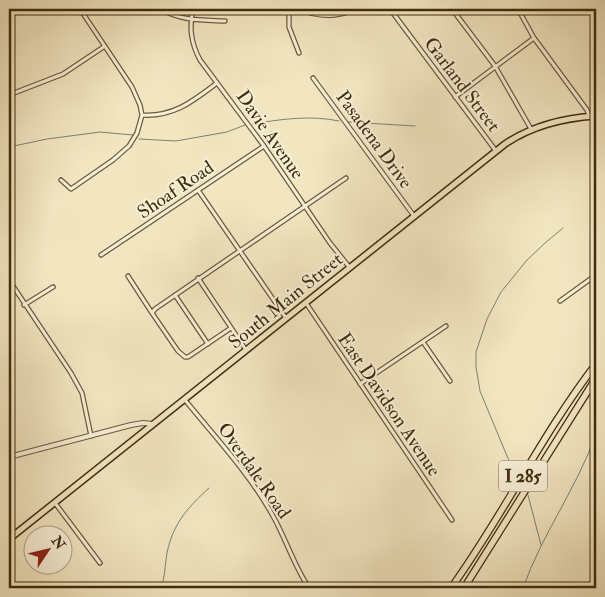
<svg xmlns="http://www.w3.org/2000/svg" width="605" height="597" font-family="'IM FELL Double Pica',serif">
	<rect width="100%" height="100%" fill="#f2e6c1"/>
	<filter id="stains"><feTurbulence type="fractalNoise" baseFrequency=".004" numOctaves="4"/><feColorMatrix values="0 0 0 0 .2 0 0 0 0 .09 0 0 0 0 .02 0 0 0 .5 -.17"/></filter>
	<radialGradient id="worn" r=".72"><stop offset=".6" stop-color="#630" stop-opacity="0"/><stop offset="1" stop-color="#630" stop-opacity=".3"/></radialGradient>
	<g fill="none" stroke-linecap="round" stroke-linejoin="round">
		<path stroke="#788474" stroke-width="1" d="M 348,122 L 415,126
			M 253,124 C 281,119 311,115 339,121
			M 139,139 L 176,141 L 227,132 L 245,125
			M 9,147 L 47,139 L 100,132 L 133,135
			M 518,477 L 507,456 L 480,391 L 476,367 L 476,352 L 487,319 L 501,292 L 527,260 L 545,243 L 563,228
			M 528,495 L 541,545
			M 161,588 C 165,577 165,565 167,553 C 173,524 187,508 209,488
			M 523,588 C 542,534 577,488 596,434"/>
		<defs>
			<path id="minor" d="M 161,9 C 180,21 203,20 225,21
				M 193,9 C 189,28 191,43 200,60 L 264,146 L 330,243 L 350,268
				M 289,9 L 289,27 L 299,53
				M 298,9 C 318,17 336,18 357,9
				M 390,9 L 496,151
				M 452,9 L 495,66 L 531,129
				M 518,9 L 534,38 L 587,110 L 589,116
				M 313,78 L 414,216
				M 9,95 L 63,74 L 105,46
				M 455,97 L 534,38
				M 142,115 C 174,117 193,101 217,83
				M 61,180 L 71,189 L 113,160 L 129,146 L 137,133 L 142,115 L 140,105 L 132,87 L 80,9
				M 198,190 L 286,318
				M 9,230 L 11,228
				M 101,255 L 264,146
				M 128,276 L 152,313
				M 198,278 L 246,350
				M 9,280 L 71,373 L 82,393 L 91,436
				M 175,295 L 208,344
				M 560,301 L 596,275
				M 306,303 L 452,520
				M 24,305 L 53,287
				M 231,328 L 188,357 L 185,357 L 178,351 L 152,313 L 155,309 L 346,178
				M 423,342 L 450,381
				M 360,384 L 446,326
				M 185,400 C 215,437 250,474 273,516 C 286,539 294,566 309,588
				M 55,503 L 100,563"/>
			<path id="tertiary" d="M 9,457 L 131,425 L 143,423 L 153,424"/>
			<path id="primary" d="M 9,539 L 505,144 C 533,125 563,118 596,116"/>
			<path id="motorway" d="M 451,588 C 503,516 542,434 596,364
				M 464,588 L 596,378"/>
		</defs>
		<use href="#minor" stroke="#6d5a3b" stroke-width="5.5"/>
		<use href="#tertiary" stroke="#6d5a3b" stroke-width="6"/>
		<use href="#primary" stroke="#412c0e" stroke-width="8"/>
		<use href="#motorway" stroke="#412c0e" stroke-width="8"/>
		<use href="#minor" stroke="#f7efd7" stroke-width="3"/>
		<use href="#tertiary" stroke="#f7efd7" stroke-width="4"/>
		<use href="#primary" stroke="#f2e6c1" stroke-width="5"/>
		<use href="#motorway" stroke="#f2e6c1" stroke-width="5.5"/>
	</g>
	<g text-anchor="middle" stroke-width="4" stroke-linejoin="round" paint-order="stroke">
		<rect fill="#f7efd7" stroke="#78664a" stroke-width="1" x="499" y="460.5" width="48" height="31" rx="4"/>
		<g font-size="18" font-weight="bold" fill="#412c0e">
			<text x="523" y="482">I 285</text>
		</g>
		<g font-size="19" fill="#412c0e" stroke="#f7efd7">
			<text transform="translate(463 84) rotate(53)" y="7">Garland Street</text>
			<text transform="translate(271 134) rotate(55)" y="7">Davie Avenue</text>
			<text transform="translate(375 139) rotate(54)" y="7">Pasadena Drive</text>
			<text transform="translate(175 189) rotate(-34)" y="7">Shoaf Road</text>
			<text transform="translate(285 300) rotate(-39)" y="7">South Main Street</text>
			<text transform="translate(390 404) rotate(56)" y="7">East Davidson Avenue</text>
			<text transform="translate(255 470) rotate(55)" y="7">Overdale Road</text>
		</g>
	</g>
	<rect width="605" height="597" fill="none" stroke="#f2e6c1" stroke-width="30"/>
	<rect x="10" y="10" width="585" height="577" fill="none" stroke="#412c0e" stroke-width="2.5"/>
	<rect x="15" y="15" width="575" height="567" fill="none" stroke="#412c0e"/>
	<g transform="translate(48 550) rotate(55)"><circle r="24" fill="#f7efd7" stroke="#aea187"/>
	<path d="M0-4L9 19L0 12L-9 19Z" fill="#8f2418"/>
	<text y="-8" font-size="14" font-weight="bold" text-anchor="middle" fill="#412c0e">N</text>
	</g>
	<rect width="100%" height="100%" filter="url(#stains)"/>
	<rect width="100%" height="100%" fill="url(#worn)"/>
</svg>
